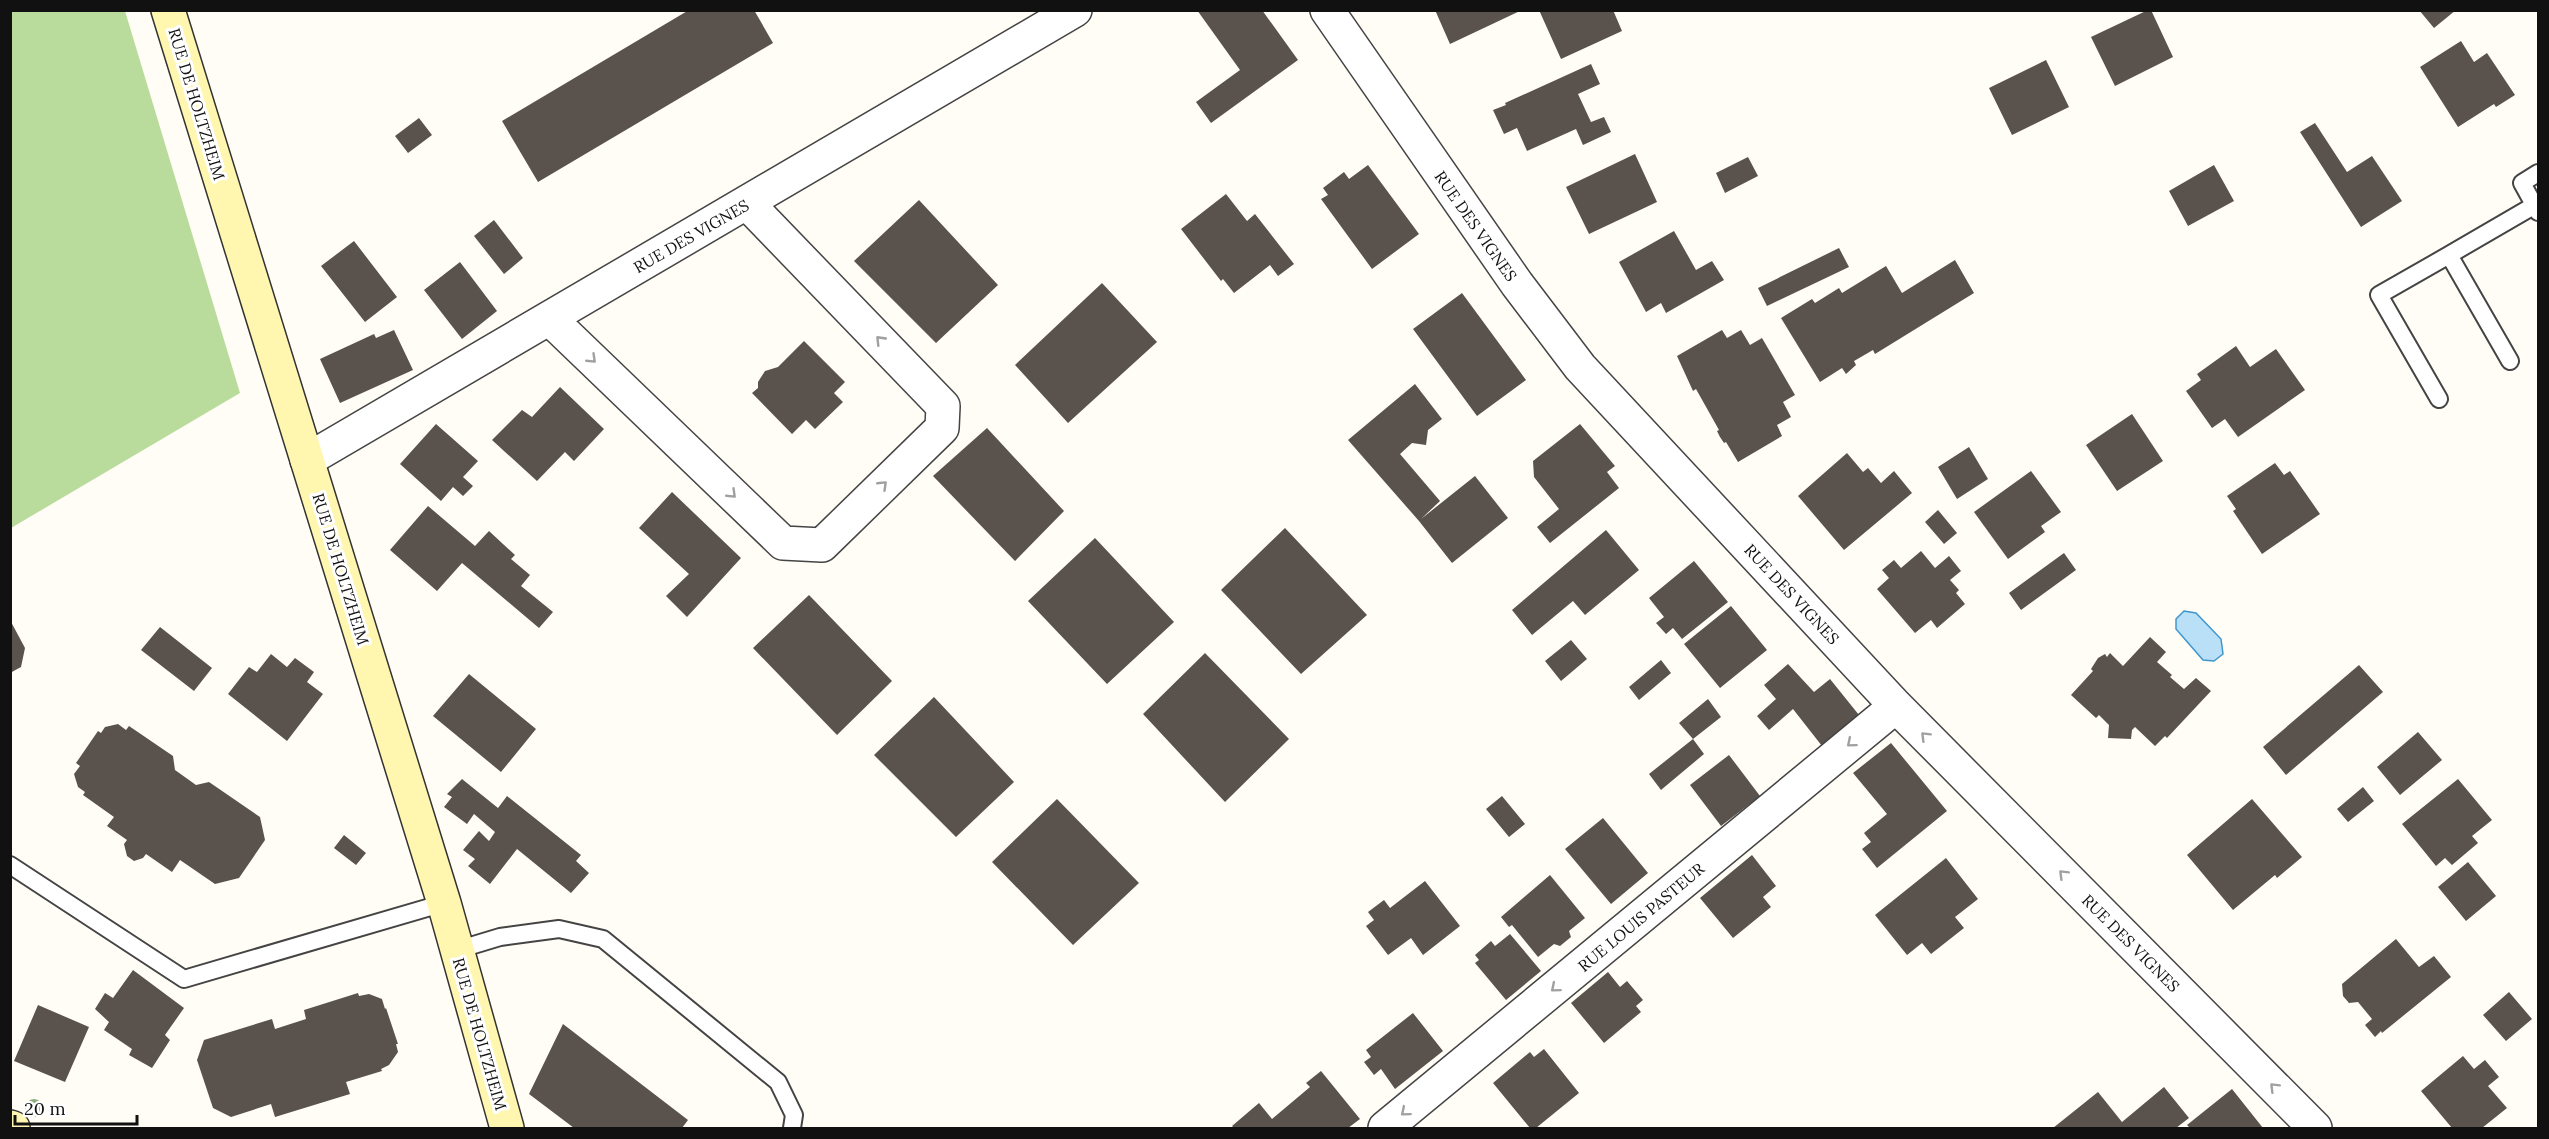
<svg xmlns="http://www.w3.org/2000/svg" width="2549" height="1139" font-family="Lora,serif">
	<rect width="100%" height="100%" fill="#fffdf5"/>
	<path fill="#b9dc9c" d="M 10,11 L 125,11 L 240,393 L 11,528 Z"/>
	<path fill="#b9e0f7" stroke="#3f96cf" stroke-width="1.5" d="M 2184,611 L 2196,613 L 2221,639 L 2223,654 L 2214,661 L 2203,660 L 2176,629 L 2176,619 Z"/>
	<path fill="#5a524d" d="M 689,10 L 754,10 L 773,43 L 538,182 L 502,121 Z
		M 1197,10 L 1262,10 L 1298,60 L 1211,123 L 1196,102 L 1240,70 Z
		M 1435,10 L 1522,10 L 1450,44 Z
		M 1539,10 L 1613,10 L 1622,31 L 1561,59 Z
		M 2148,10 L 2151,10 L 2173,57 L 2115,86 L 2091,37 Z
		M 2419,10 L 2456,10 L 2434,28 Z
		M 2461,41 L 2474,62 L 2487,53 L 2515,95 L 2496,107 L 2494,104 L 2458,127 L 2420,67 Z
		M 2046,60 L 2069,107 L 2012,135 L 1989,88 Z
		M 1591,64 L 1600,84 L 1578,94 L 1591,122 L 1604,117 L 1611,132 L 1583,145 L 1576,129 L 1527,151 L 1517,128 L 1504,134 L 1493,110 L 1506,105 L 1505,103 Z
		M 419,118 L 432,135 L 408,153 L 395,136 Z
		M 2315,123 L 2347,172 L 2372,156 L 2402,201 L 2361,227 L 2300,132 Z
		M 1635,154 L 1657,202 L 1589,234 L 1566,187 Z
		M 1748,157 L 1758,176 L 1725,193 L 1716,173 Z
		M 1368,165 L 1419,234 L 1372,269 L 1321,199 L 1328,195 L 1323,188 L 1344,172 L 1349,179 Z
		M 2214,165 L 2234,201 L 2188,226 L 2169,191 Z
		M 1226,194 L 1247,221 L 1255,214 L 1294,264 L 1278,276 L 1270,265 L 1234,293 L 1223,279 L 1221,281 L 1181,229 Z
		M 919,200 L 998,285 L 936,343 L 854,261 Z
		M 494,220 L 523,258 L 504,274 L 474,236 Z
		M 1674,231 L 1696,270 L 1712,261 L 1724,280 L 1666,313 L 1661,303 L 1646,312 L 1619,262 Z
		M 354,241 L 397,297 L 365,322 L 321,266 Z
		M 1839,248 L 1849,267 L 1767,306 L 1758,288 Z
		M 1955,260 L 1974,293 L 1875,354 L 1873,350 L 1854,361 L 1856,365 L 1846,374 L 1842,368 L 1820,382 L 1781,318 L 1812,299 L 1815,303 L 1839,288 L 1842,293 L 1886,266 L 1902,293 Z
		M 460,262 L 497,311 L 462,339 L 424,290 Z
		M 1102,283 L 1157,342 L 1068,423 L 1015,365 Z
		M 1462,293 L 1526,380 L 1477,416 L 1413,329 Z
		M 394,330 L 413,370 L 340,403 L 320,359 L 374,334 L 376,338 Z
		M 1722,330 L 1727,338 L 1741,330 L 1750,345 L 1762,338 L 1795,395 L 1783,402 L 1791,417 L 1777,425 L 1782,436 L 1738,462 L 1726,442 L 1724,443 L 1720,437 L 1717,431 L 1719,430 L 1696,389 L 1693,391 L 1677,356 Z
		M 804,341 L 845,382 L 834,393 L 843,402 L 815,429 L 806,420 L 792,434 L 752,393 L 758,388 L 758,382 L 765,371 L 778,367 Z
		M 2236,346 L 2250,367 L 2276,349 L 2305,390 L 2238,437 L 2225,419 L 2212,428 L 2186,391 L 2201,380 L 2197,374 Z
		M 1415,384 L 1442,419 L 1428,430 L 1426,445 L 1412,443 L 1400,454 L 1440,501 L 1421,519 L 1475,476 L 1508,518 L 1452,563 L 1419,521 L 1348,440 Z
		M 560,387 L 604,429 L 574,461 L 565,452 L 537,481 L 492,440 L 522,410 L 532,417 Z
		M 2132,414 L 2163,461 L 2117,491 L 2086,445 Z
		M 436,424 L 478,461 L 463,477 L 473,486 L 463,496 L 453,487 L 441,501 L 400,464 Z
		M 1580,424 L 1615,466 L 1607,472 L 1619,488 L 1550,543 L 1537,527 L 1559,509 L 1534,477 L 1533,461 Z
		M 987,428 L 1064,511 L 1015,561 L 933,476 Z
		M 1969,447 L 1988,479 L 1957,499 L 1938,467 Z
		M 1847,453 L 1863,472 L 1868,468 L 1881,483 L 1894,471 L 1912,493 L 1844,550 L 1798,496 Z
		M 2275,463 L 2284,475 L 2290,471 L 2320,514 L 2262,554 L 2233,511 L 2236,509 L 2227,496 Z
		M 2031,471 L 2061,512 L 2041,526 L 2045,532 L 2008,559 L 1974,512 Z
		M 672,492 L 741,558 L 687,617 L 666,596 L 689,574 L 639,528 Z
		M 428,506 L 475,546 L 489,531 L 515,555 L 511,559 L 530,575 L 521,586 L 553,612 L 539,628 L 462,563 L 437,591 L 390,550 Z
		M 1938,510 L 1957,533 L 1944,544 L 1925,522 Z
		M 1285,528 L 1367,615 L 1301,674 L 1221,590 Z
		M 1606,530 L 1639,570 L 1585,615 L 1573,601 L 1532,635 L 1512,610 Z
		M 1095,538 L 1174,622 L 1107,684 L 1028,601 Z
		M 1921,551 L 1935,568 L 1949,556 L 1961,571 L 1950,580 L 1959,590 L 1956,593 L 1965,604 L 1937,628 L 1931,620 L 1915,633 L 1877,589 L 1889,578 L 1882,570 L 1894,560 L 1901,568 Z
		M 2064,553 L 2076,570 L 2021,610 L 2009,593 Z
		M 1694,561 L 1728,602 L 1682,639 L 1673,628 L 1666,634 L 1656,623 L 1664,617 L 1649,598 Z
		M 809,595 L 892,681 L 837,735 L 753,648 Z
		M 1731,606 L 1767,650 L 1720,688 L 1684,644 Z
		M 10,620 L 25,648 L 21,667 L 10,673 Z
		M 160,627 L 212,668 L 194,691 L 141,650 Z
		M 2150,637 L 2166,652 L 2157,662 L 2172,675 L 2170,677 L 2184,689 L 2196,678 L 2211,691 L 2167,738 L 2165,736 L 2155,746 L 2135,727 L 2132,730 L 2131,739 L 2108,738 L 2109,725 L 2099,715 L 2096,718 L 2071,695 L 2093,671 L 2091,669 L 2098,658 L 2105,654 L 2107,657 L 2110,653 L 2123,666 Z
		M 1571,640 L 1587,659 L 1561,681 L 1545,661 Z
		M 1205,653 L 1289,739 L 1225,802 L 1143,714 Z
		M 271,654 L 287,667 L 295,658 L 314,672 L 307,682 L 323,694 L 287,741 L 228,694 L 249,667 L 257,672 Z
		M 1661,660 L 1671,673 L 1639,700 L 1629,687 Z
		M 1788,664 L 1814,692 L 1830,679 L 1859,715 L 1822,746 L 1793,709 L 1769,730 L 1757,716 L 1776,699 L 1764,685 Z
		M 2359,665 L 2383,692 L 2286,775 L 2263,747 Z
		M 469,674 L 536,729 L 501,772 L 433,716 Z
		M 934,697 L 1014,782 L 956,837 L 874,755 Z
		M 1708,699 L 1721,717 L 1693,739 L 1704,754 L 1661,790 L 1649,774 L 1693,739 L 1679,723 Z
		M 118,724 L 126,730 L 129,726 L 173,756 L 175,770 L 196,785 L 209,782 L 260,817 L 265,840 L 239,878 L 215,884 L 180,860 L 172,872 L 146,854 L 143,858 L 134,861 L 127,856 L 124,844 L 127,840 L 107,826 L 114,817 L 83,795 L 85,792 L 78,787 L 74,774 L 80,766 L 76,763 L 98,731 L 101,733 L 105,727 Z
		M 2418,732 L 2442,760 L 2400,795 L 2377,767 Z
		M 1891,743 L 1947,811 L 1877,868 L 1862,849 L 1871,842 L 1864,833 L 1887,814 L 1853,773 Z
		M 1729,755 L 1760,796 L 1721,826 L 1690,785 Z
		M 462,779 L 498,808 L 507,796 L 581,855 L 576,861 L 589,873 L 571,893 L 517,849 L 490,884 L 468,866 L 475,859 L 463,850 L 479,831 L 489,841 L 495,832 L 474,814 L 467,824 L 444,807 L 452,797 L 447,794 Z
		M 2458,779 L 2492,820 L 2472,836 L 2478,843 L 2452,865 L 2445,858 L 2436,866 L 2402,824 Z
		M 2363,787 L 2374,801 L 2348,822 L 2337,809 Z
		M 1502,796 L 1525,824 L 1509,837 L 1486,809 Z
		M 1057,799 L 1139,883 L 1073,945 L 992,862 Z
		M 2252,799 L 2302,857 L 2277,878 L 2275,875 L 2233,910 L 2187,855 Z
		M 1603,818 L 1648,873 L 1611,904 L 1565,849 Z
		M 344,835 L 366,853 L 356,865 L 334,848 Z
		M 1752,855 L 1776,886 L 1763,897 L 1771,907 L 1733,938 L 1700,898 Z
		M 1946,858 L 1978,899 L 1955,917 L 1964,928 L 1931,954 L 1922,943 L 1907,955 L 1875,915 Z
		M 2468,862 L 2496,896 L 2466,921 L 2438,887 Z
		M 1550,875 L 1585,918 L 1569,931 L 1571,937 L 1560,946 L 1554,944 L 1538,957 L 1512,925 L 1509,927 L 1501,917 Z
		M 1425,881 L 1460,926 L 1423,955 L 1411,938 L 1388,955 L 1366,926 L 1374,920 L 1368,912 L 1384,900 L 1390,908 Z
		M 1510,934 L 1541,971 L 1506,1000 L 1475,963 L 1479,960 L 1475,955 L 1491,941 L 1495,946 Z
		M 2396,939 L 2419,967 L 2434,956 L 2451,977 L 2382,1033 L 2381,1031 L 2375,1037 L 2365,1025 L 2372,1019 L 2358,1002 L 2349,1003 L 2343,996 L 2342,984 Z
		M 133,970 L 184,1008 L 165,1035 L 170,1040 L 152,1068 L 129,1055 L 132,1049 L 104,1030 L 109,1022 L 95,1009 L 105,993 L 113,998 Z
		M 1608,972 L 1620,987 L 1627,981 L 1643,1000 L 1636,1006 L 1641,1012 L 1604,1043 L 1571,1003 Z
		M 2509,992 L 2532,1019 L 2506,1041 L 2483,1015 Z
		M 358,993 L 359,996 L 369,994 L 382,999 L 385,1009 L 386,1008 L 398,1044 L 396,1044 L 398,1052 L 389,1065 L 381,1069 L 382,1071 L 346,1082 L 350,1094 L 275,1117 L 271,1104 L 231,1117 L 213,1108 L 197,1060 L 204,1040 L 272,1019 L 275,1029 L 306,1019 L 304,1010 Z
		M 38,1005 L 89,1027 L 65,1082 L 14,1061 Z
		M 1413,1013 L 1443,1051 L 1395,1089 L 1381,1069 L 1374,1075 L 1364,1062 L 1371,1057 L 1366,1050 Z
		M 563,1024 L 688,1120 L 682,1128 L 574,1128 L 529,1094 Z
		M 1544,1049 L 1579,1093 L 1536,1128 L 1530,1128 L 1493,1083 L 1530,1052 L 1534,1057 Z
		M 2463,1056 L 2474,1069 L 2485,1060 L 2499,1077 L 2488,1086 L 2507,1108 L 2482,1128 L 2452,1128 L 2421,1091 Z
		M 1321,1071 L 1360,1119 L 1348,1128 L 1234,1128 L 1232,1126 L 1259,1103 L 1272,1119 L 1310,1087 L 1306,1083 Z
		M 2164,1087 L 2189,1118 L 2176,1128 L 2053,1128 L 2098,1092 L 2122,1122 Z
		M 2232,1089 L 2263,1128 L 2190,1128 L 2187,1125 Z"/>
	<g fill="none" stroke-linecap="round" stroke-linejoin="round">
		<defs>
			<path id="service" d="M 2538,173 L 2522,183 L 2538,212
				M 2510,361 L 2449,255 L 2535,205
				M 2439,399 L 2379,295 L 2449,255
				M 10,865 L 184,979 L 444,903
				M 457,950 L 500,937 L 559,929 L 603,939 L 778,1082 L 794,1115 L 792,1128"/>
			<path id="minor" d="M 1327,10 L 1517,284 L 1580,367 L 1896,706 L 2315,1128
				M 549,318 L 783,543 L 822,545 L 942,428 L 943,406 L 747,203
				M 307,460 L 1075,10
				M 1385,1128 L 1896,706"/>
			<path id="secondary" d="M 168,10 L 444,903 L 507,1128
				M 10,1127 L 13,1128"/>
		</defs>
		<use href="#service" stroke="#444" stroke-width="20"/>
		<use href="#minor" stroke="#444" stroke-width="36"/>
		<use href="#secondary" stroke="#333" stroke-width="36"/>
		<use href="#service" stroke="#fff" stroke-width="16"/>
		<use href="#minor" stroke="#fff" stroke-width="33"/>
		<use href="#secondary" stroke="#fff6b0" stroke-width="33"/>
	</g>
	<circle fill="#8dad7f" cx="34" cy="1108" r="9"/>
	<defs><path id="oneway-chevron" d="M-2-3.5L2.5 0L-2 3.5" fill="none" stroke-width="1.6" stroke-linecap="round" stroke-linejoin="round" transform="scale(1.5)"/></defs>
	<g stroke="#a0a0a0">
		<use href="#oneway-chevron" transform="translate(880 340) rotate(-134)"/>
		<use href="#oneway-chevron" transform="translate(592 359) rotate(44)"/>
		<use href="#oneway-chevron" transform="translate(883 485) rotate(-44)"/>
		<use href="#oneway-chevron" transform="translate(732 494) rotate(44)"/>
		<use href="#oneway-chevron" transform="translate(1925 736) rotate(-135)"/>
		<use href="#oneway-chevron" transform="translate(1851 743) rotate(140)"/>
		<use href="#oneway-chevron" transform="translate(2063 874) rotate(-135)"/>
		<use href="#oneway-chevron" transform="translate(1555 988) rotate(140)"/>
		<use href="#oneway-chevron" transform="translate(2274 1087) rotate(-135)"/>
		<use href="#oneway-chevron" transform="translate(1405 1112) rotate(140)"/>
	</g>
	<g text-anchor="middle" stroke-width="6" stroke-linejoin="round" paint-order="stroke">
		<g font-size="16" fill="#111" stroke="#fff">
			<text transform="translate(197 104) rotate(73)" y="6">RUE DE HOLTZHEIM</text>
			<text transform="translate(1476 226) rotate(55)" y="6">RUE DES VIGNES</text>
			<text transform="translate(691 236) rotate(-30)" y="6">RUE DES VIGNES</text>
			<text transform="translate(341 569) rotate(73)" y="6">RUE DE HOLTZHEIM</text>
			<text transform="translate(1792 594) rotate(47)" y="6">RUE DES VIGNES</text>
			<text transform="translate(1641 917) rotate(-40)" y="6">RUE LOUIS PASTEUR</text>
			<text transform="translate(2131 943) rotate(45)" y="6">RUE DES VIGNES</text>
			<text transform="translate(480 1034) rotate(74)" y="6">RUE DE HOLTZHEIM</text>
		</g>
	</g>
	<rect width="2549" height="1139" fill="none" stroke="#111111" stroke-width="24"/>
	<path d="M15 1115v9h122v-9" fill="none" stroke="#111111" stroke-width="3"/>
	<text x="24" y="1115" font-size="18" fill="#111111" stroke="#ffffff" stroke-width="4.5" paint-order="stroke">20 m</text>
</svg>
